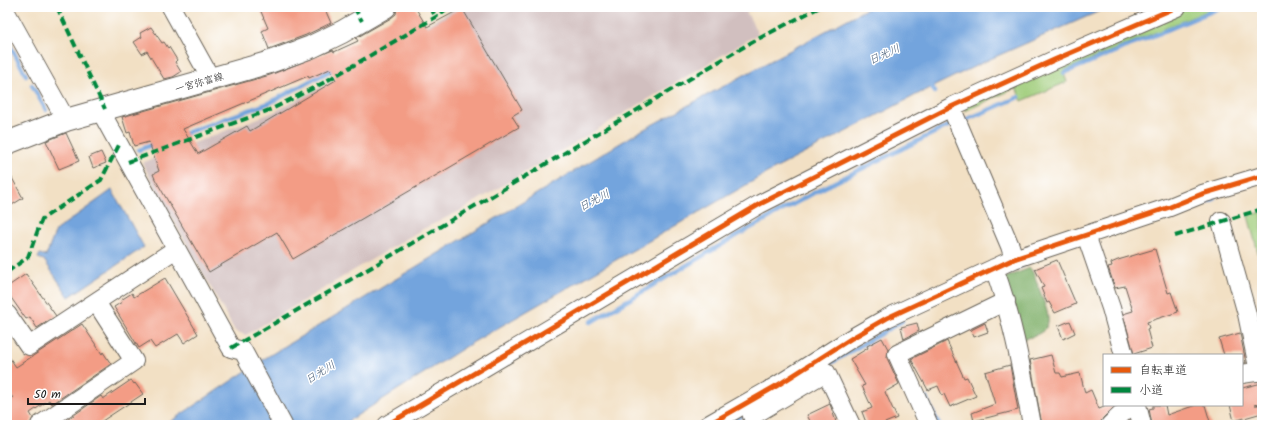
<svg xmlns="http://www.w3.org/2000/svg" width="1269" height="432" font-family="Kalam,'Klee One',sans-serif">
	<rect width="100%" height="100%" fill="#fff"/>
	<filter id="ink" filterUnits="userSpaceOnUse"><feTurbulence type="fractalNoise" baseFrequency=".025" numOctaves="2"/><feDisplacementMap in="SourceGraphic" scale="8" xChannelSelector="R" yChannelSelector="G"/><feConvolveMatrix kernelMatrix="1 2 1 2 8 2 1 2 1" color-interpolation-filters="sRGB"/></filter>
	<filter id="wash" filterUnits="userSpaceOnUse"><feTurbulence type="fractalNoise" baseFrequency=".012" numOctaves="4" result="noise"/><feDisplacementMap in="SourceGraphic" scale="16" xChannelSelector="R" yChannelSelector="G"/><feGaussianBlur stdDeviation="0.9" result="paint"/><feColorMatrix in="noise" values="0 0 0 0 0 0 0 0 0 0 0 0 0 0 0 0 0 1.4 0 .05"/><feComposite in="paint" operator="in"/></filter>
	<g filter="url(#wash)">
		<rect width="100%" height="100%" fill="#f2e0c4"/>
		<path fill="#d1bfbf" d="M 457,7 L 744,7 L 758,34 L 458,212 L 421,230 L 246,335 L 235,331 L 142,163 L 274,112 L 325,85 Z"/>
		<path fill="#a0cd7b" stroke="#5e744c" d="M 1191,7 L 1217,7 L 1063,71 L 1067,82 L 1022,101 L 1016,88 L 965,111 L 965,106 Z
			M 1262,212 L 1262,256 L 1259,256 L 1248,216 Z"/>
		<path fill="#80b06b" stroke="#4e6644" d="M 1030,268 C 1035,274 1037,284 1040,291 C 1051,321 1056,331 1021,340 L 1002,279 Z"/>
		<path fill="#73a4dd" stroke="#48607c" d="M 870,7 L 1109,7 L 988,60 L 918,94 L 767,173 L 470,344 L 342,425 L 165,425 L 267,357 L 637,133 Z
			M 112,190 L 144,247 L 69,297 L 44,260 L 38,258 L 40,254 L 46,256 L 56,230 Z"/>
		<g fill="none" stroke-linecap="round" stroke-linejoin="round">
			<path stroke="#73a4dd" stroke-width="4.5" d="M 7,40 L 26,75
				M 1064,73 L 1222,7
				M 930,83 L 935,92
				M 32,85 L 46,110
				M 963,121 L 1019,97
				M 180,135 L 269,103 L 335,68
				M 139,150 L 154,144
				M 1191,208 L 1214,199
				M 1003,274 L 1025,264
				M 591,322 L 743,232 L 819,190 L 952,124
				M 824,367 L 902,321
				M 926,398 L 939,425
				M 729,423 L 747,413"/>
		</g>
		<g id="blocks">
			<path fill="#f39c85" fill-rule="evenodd" d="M 259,7 L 324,7 L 331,23 L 306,35 L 269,49 L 262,31 L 268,28 Z
				M 397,7 L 415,7 L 427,27 L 462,8 L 522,110 L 512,116 L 519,127 L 293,259 L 277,232 L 209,272 L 155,179 L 153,174 L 159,171 L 149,142 L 134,146 L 130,132 L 127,133 L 122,117 L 270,75 L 333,50 L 334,52 L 358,41 L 356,38 L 391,18 L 396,14 ZM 330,69 L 336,80 L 250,131 L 247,126 L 198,154 L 183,129 L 308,76 L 309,78 Z
				M 151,27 L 162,43 L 164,42 L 168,48 L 169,47 L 177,60 L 175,62 L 181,72 L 173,77 L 164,79 L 147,51 L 142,54 L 134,42 L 142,37 L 140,33 Z
				M 66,133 L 79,161 L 59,169 L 46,141 Z
				M 101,152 L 106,163 L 93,168 L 89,157 Z
				M 7,169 L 23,198 L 7,208 Z
				M 1155,249 L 1168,293 L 1171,292 L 1178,312 L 1147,322 L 1149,328 L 1147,329 L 1152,348 L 1134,354 L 1123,314 L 1133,311 L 1125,286 L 1115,288 L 1108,267 L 1112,266 L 1111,263 L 1118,260 Z
				M 1057,260 L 1076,304 L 1055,313 L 1049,302 L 1047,303 L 1041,288 L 1044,287 L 1035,269 Z
				M 26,274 L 56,316 L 37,328 L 30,317 L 26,319 L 7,292 L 7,287 Z
				M 165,278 L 198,334 L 184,343 L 178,334 L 155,348 L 150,341 L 139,348 L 114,307 L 122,302 L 121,300 L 132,293 L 134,297 Z
				M 1070,321 L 1075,333 L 1063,339 L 1058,326 Z
				M 917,323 L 919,331 L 904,339 L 901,327 Z
				M 985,323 L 988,332 L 974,337 L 971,330 Z
				M 82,324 L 102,354 L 103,352 L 111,364 L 52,404 L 49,400 L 30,413 L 33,418 L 30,425 L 7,425 L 7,402 L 13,398 L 7,390 L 7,354 L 16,367 Z
				M 1240,333 L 1246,363 L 1242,363 L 1242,355 L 1224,355 L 1219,339 Z
				M 882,338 L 888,349 L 887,358 L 899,384 L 885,392 L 897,418 L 880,425 L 867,425 L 862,412 L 872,408 L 862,386 L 865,385 L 850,359 L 868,348 L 867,346 Z
				M 947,341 L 964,378 L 967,377 L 976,396 L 950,407 L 944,394 L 942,395 L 938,386 L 928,390 L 911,359 Z
				M 1051,355 L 1056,373 L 1060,373 L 1062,377 L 1080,373 L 1085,393 L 1091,390 L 1099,409 L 1109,405 L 1116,405 L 1103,418 L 1100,425 L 1042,425 L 1030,360 Z
				M 1010,365 L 1018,410 L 974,421 L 972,413 L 995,404 L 985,372 Z
				M 131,380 L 134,384 L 135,383 L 143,394 L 96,425 L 66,425 L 64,422 L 101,396 L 103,399 Z
				M 1262,383 L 1262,404 L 1254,405 L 1262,405 L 1262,413 L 1234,421 L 1230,405 L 1242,405 L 1242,388 Z
				M 830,404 L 837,425 L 812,425 L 807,415 Z
				M 1153,405 L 1165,405 L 1167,415 L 1196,405 L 1205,405 L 1211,425 L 1152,425 L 1149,409 L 1153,408 Z"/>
		</g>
	</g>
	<g filter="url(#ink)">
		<use href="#blocks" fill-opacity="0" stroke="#676157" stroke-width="1"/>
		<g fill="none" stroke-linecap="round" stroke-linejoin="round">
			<defs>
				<path id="minor" d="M 171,7 L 211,79
					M 7,14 L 66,120
					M 951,107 L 1010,246 L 1014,259
					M 100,110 L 231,348 L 243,351 L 283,425
					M 1221,221 L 1247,314 L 1259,372
					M 1086,235 L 1111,308 L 1124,355
					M 994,268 C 1013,319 1022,372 1032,425
					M 7,314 L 29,346 L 176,249
					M 1242,374 L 1262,371
					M 1137,405 L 1142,425
					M 752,416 L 826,372 L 851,425
					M 40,425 L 134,361 L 96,302
					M 387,425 L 760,204 L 951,107 L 1054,60 L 1177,7
					M 708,425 L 778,385 L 852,338 L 887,318 L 1014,259 L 1170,207 L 1202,194 L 1262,176
					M 929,425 L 897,354 L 1006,301
					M 1110,425 L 1128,408 L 1136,405"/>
				<path id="major" d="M 7,143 L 66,120 L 267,63 L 311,47 L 342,32 L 385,7"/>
			</defs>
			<use href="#minor" stroke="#676157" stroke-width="20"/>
			<use href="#major" stroke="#676157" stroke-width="24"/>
			<use href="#minor" stroke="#fff" stroke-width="18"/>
			<use href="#major" stroke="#fff" stroke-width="22"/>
			<path stroke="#00873e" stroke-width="4" stroke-dasharray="8 4" stroke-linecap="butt" d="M 57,7 L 105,109
				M 354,7 L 362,21
				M 430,7 L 436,17
				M 128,162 L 272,109 L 323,83 L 436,17 L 449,7
				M 1175,236 L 1262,209
				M 7,272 L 28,257 L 42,219 L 101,180 L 119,145
				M 231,348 L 343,284 L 752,42 L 820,7"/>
			<defs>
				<path id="cycleway" d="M 387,425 L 760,204 L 951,107 L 1054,60 L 1177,7
					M 708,425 L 778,385 L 852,338 L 887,318 L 1014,259 L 1170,207 L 1202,194 L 1262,176"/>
			</defs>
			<use href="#cycleway" stroke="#fff" stroke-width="8"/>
			<use href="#cycleway" stroke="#e8590c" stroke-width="5"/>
		</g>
	</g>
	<g text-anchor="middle" stroke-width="3" stroke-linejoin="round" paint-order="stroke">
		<g font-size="10" fill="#1c1c1c" stroke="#fff">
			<text transform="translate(199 82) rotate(-16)" y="4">一宮弥富線</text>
		</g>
		<g font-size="11" font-style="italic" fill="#435973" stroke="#fff">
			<text transform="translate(884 54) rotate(-25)" y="4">日光川</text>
			<text transform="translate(594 200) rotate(-28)" y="4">日光川</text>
			<text transform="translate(320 372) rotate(-32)" y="4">日光川</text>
		</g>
	</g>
	<rect width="1269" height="432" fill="none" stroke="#fff" stroke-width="24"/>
	<rect x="1103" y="354" width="140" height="52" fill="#ffffff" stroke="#a4a4a4"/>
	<rect x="1111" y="367" width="20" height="6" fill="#e8590c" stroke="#a4a4a4"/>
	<text x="1139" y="374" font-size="12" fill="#1c1c1c">自転車道</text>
	<rect x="1111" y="387" width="20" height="6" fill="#00873e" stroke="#a4a4a4"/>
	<text x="1139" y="394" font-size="12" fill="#1c1c1c">小道</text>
	<path d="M28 398v6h117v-6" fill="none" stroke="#1c1c1c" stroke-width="2"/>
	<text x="34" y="398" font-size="12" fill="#1c1c1c" stroke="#ffffff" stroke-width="3" paint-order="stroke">50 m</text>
</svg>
